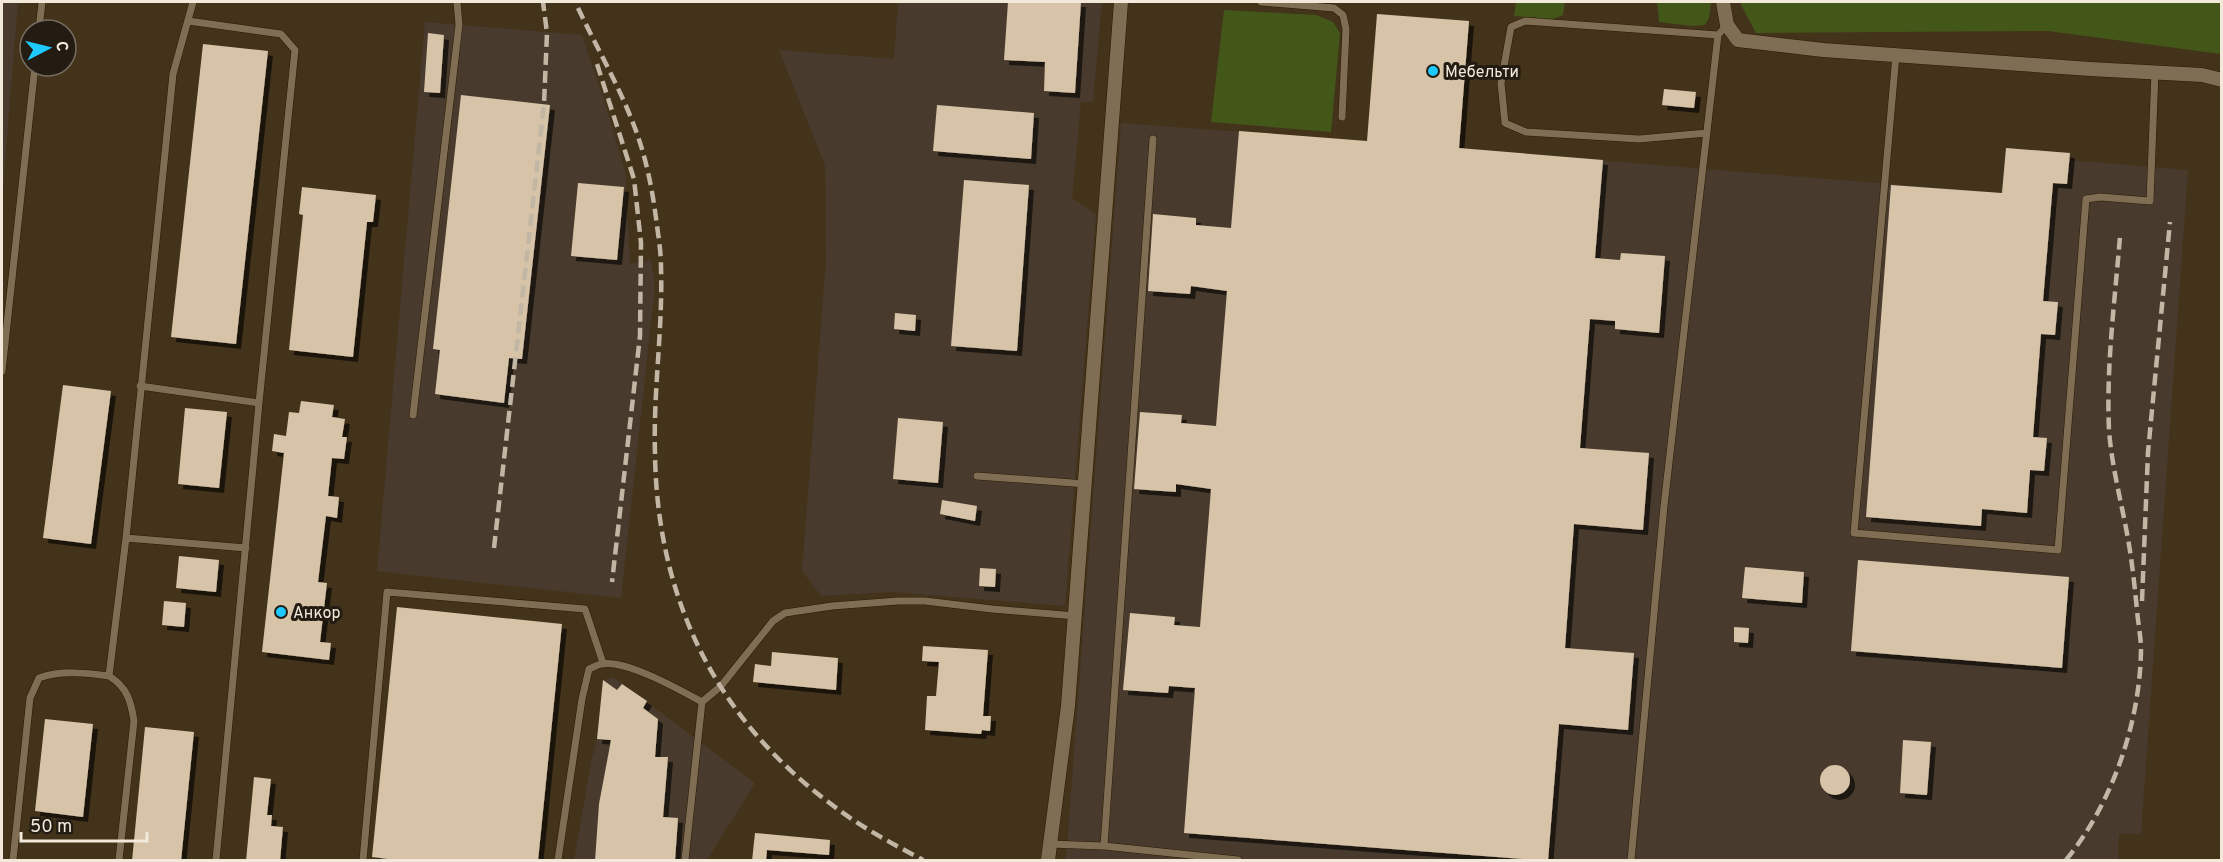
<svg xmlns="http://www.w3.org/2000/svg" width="2223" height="862" font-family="Overpass,sans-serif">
	<defs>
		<filter id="shadow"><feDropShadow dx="5" dy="5" stdDeviation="0" flood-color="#0009"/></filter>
	</defs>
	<rect width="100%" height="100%" fill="#43331b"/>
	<path fill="#483b2d" d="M 8,2 L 18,2 L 2,199 L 2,4 Z
		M 898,2 L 1102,2 L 1093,102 L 1081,102 L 1072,198 L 1096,214 L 1065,606 L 892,592 L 821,596 L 802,571 L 826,260 L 825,165 L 779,50 L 894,59 Z
		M 425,22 L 582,35 L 603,97 L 625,171 L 630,264 L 651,260 L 655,286 L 621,598 L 377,571 Z
		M 1377,121 L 1461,128 L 1459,149 L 2001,193 L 2006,148 L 2070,153 L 2069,160 L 2188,170 L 2141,834 L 2119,834 L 2118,860 L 1066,860 L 1121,123 L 1376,142 Z
		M 613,677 L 755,783 L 707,860 L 574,860 L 591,763 L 597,739 L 603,680 Z"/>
	<path fill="#435719" d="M 1516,2 L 1565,2 L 1563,15 L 1552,19 L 1514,16 Z
		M 1657,2 L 1711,2 L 1709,18 L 1705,25 L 1692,26 L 1659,22 Z
		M 1741,2 L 2221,2 L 2221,54 L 2048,31 L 1756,33 L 1741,5 Z
		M 1224,10 L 1316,15 L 1333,22 L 1340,33 L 1331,132 L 1211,122 Z"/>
	<path fill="#d7c3a7" filter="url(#shadow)" d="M 1008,2 L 1081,2 L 1075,93 L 1044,91 L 1045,62 L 1004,60 Z
		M 1377,14 L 1469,21 L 1459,148 L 1603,160 L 1595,258 L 1620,260 L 1621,253 L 1665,256 L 1659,333 L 1615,329 L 1615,321 L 1590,319 L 1580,448 L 1649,453 L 1643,530 L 1574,524 L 1565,648 L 1634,653 L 1628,730 L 1559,724 L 1548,861 L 1184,833 L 1195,688 L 1169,686 L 1168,693 L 1123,690 L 1130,613 L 1175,617 L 1174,625 L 1200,627 L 1211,489 L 1176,484 L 1176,492 L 1134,489 L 1140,412 L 1182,415 L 1181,423 L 1216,426 L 1227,291 L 1191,286 L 1190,294 L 1148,291 L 1153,214 L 1196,218 L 1196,225 L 1231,228 L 1239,131 L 1367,141 Z
		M 428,33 L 444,35 L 440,93 L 424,92 Z
		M 203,44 L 268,51 L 236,344 L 171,337 Z
		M 1664,89 L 1696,92 L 1694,108 L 1662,105 Z
		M 461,95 L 550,105 L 522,359 L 509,358 L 504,403 L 435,394 L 440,350 L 433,349 Z
		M 937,105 L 1034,113 L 1031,159 L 933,151 Z
		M 2006,148 L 2070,153 L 2067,184 L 2053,183 L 2043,301 L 2058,302 L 2055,335 L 2041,334 L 2033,437 L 2047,438 L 2044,471 L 2030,470 L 2027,513 L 1982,509 L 1981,526 L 1866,517 L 1891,185 L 2002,193 Z
		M 964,180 L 1029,185 L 1017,351 L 951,346 Z
		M 578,183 L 624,187 L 617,260 L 571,256 Z
		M 302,187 L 376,195 L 373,222 L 367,222 L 353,357 L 289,350 L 303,215 L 299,214 Z
		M 895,313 L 916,315 L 915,331 L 894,329 Z
		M 63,385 L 111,391 L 91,544 L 43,538 Z
		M 301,401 L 334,405 L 332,417 L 345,419 L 342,437 L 347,437 L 344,459 L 332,458 L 328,496 L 339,497 L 337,518 L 326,516 L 318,582 L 327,583 L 320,642 L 331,643 L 329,660 L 262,652 L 284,453 L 272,451 L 274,434 L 286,436 L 289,412 L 299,413 Z
		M 185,408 L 227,412 L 219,488 L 178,484 Z
		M 898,418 L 943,422 L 938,483 L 893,479 Z
		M 942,500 L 977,506 L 975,521 L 940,514 Z
		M 179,556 L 219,560 L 216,592 L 176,588 Z
		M 1858,560 L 2069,577 L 2062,668 L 1851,651 Z
		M 1745,567 L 1804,572 L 1802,603 L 1742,598 Z
		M 980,568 L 996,569 L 995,587 L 979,586 Z
		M 164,601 L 186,603 L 184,627 L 162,625 Z
		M 397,607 L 562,624 L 538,861 L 404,861 L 372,857 Z
		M 1734,627 L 1749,628 L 1748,643 L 1734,642 Z
		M 923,646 L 988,650 L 983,716 L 991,716 L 990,731 L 982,730 L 981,734 L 925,730 L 927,696 L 936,696 L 939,662 L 922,661 Z
		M 772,652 L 838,658 L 836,690 L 753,682 L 755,664 L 771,666 Z
		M 603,680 L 617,690 L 622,684 L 647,701 L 643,708 L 658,719 L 655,757 L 668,757 L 663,817 L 678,818 L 675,861 L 595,861 L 599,804 L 611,740 L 597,739 Z
		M 45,719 L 93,724 L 83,817 L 35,811 Z
		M 145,727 L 194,732 L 181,861 L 132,861 Z
		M 1903,740 L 1931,742 L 1927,795 L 1900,793 Z
		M1820 780a15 15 0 1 1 30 0a15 15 0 1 1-30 0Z
		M 254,777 L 271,779 L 267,815 L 272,815 L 271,826 L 283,827 L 280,861 L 246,861 Z
		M 755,833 L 830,840 L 829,855 L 767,850 L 766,861 L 752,861 Z"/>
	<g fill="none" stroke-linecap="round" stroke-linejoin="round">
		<defs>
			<path id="service" d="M 1261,2 L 1334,8 L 1343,15 L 1346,29 L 1342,117
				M 188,21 L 281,34 L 295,50 L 259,403 L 216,860
				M 39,30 L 42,2
				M 1896,55 L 1854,533 L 2058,550 L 2086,199 L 2100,197 L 2150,201 L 2155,72
				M 1707,133 L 1639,139 L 1526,132 L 1505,123 L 1501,83 L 1511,27 L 1525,21 L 1718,35
				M 2,371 L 35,66
				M 140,386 L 259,403
				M 413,415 L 459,25 L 457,2
				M 977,476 L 1086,484
				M 126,538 L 246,548
				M 1050,844 L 1104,846 L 1238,860
				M 1104,846 L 1153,139
				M 13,860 L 30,698 L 39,678 C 61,670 86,673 109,676
				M 119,860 L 134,721 C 131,701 127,687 109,676 L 126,538 L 173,74 L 193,2
				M 363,860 L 387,592 L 585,609 L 603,663
				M 558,860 L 582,699 L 589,669 C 593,668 598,664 602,664 C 625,659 680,690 702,702 L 721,686 L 773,621 L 785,613 L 832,606 L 898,601 L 925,601 L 992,609 L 1076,616
				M 685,860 L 702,702
				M 1631,860 L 1664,506 L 1718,35 L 1727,25"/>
			<path id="minor" d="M 1723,2 L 1727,25 L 1738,40 L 1823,50 L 2090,69 L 2202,75 L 2222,80
				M 1048,860 L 1068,706 L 1121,2"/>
		</defs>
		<use href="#service" stroke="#291a03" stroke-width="8"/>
		<use href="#minor" stroke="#291a03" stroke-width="15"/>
		<use href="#service" stroke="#806e54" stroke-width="7"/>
		<use href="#minor" stroke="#806e54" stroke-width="14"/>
		<path stroke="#c2b6a5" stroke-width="4.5" stroke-dasharray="12 6" stroke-linecap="butt" d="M 578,8 C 596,46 618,84 633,123 C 645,153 652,187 656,218 C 658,234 661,251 661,267 C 663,329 653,391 655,454 C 657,597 715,718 831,804 C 859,826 891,843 923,860
			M 597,64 L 634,179 L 641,243 L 640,336 L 612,582
			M 494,548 L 544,104 L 547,33 L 543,2
			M 2142,601 L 2148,452 L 2170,222
			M 2066,860 C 2112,804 2140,723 2141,650 C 2141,637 2138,623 2137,610 C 2135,590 2133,570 2130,551 C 2124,511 2112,471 2109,430 C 2106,366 2115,300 2120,236"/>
	</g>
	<g fill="#1ec9fd" stroke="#231c12" stroke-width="2">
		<circle cx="1433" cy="71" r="6"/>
		<circle cx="281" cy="612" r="6"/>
	</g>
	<g text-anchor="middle" stroke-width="6" stroke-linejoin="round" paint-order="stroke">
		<g font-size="16" fill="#f3e9db" stroke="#231c12" text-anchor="start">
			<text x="1445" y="77">Мебельти</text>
			<text x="293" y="618">Анкор</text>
		</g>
	</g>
	<rect width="2223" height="862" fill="none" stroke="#f3e9db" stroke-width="6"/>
	<g transform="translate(48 48) rotate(83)"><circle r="28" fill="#231c12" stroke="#766e62" stroke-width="1.5"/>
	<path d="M0-4.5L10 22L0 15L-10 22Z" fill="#1ec9fd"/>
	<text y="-9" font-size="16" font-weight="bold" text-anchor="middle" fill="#f3e9db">С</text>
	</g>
	<path d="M21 832v9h126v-9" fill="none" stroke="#f3e9db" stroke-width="3"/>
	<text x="30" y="832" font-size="18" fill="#f3e9db" stroke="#231c12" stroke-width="4.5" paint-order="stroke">50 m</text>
</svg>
